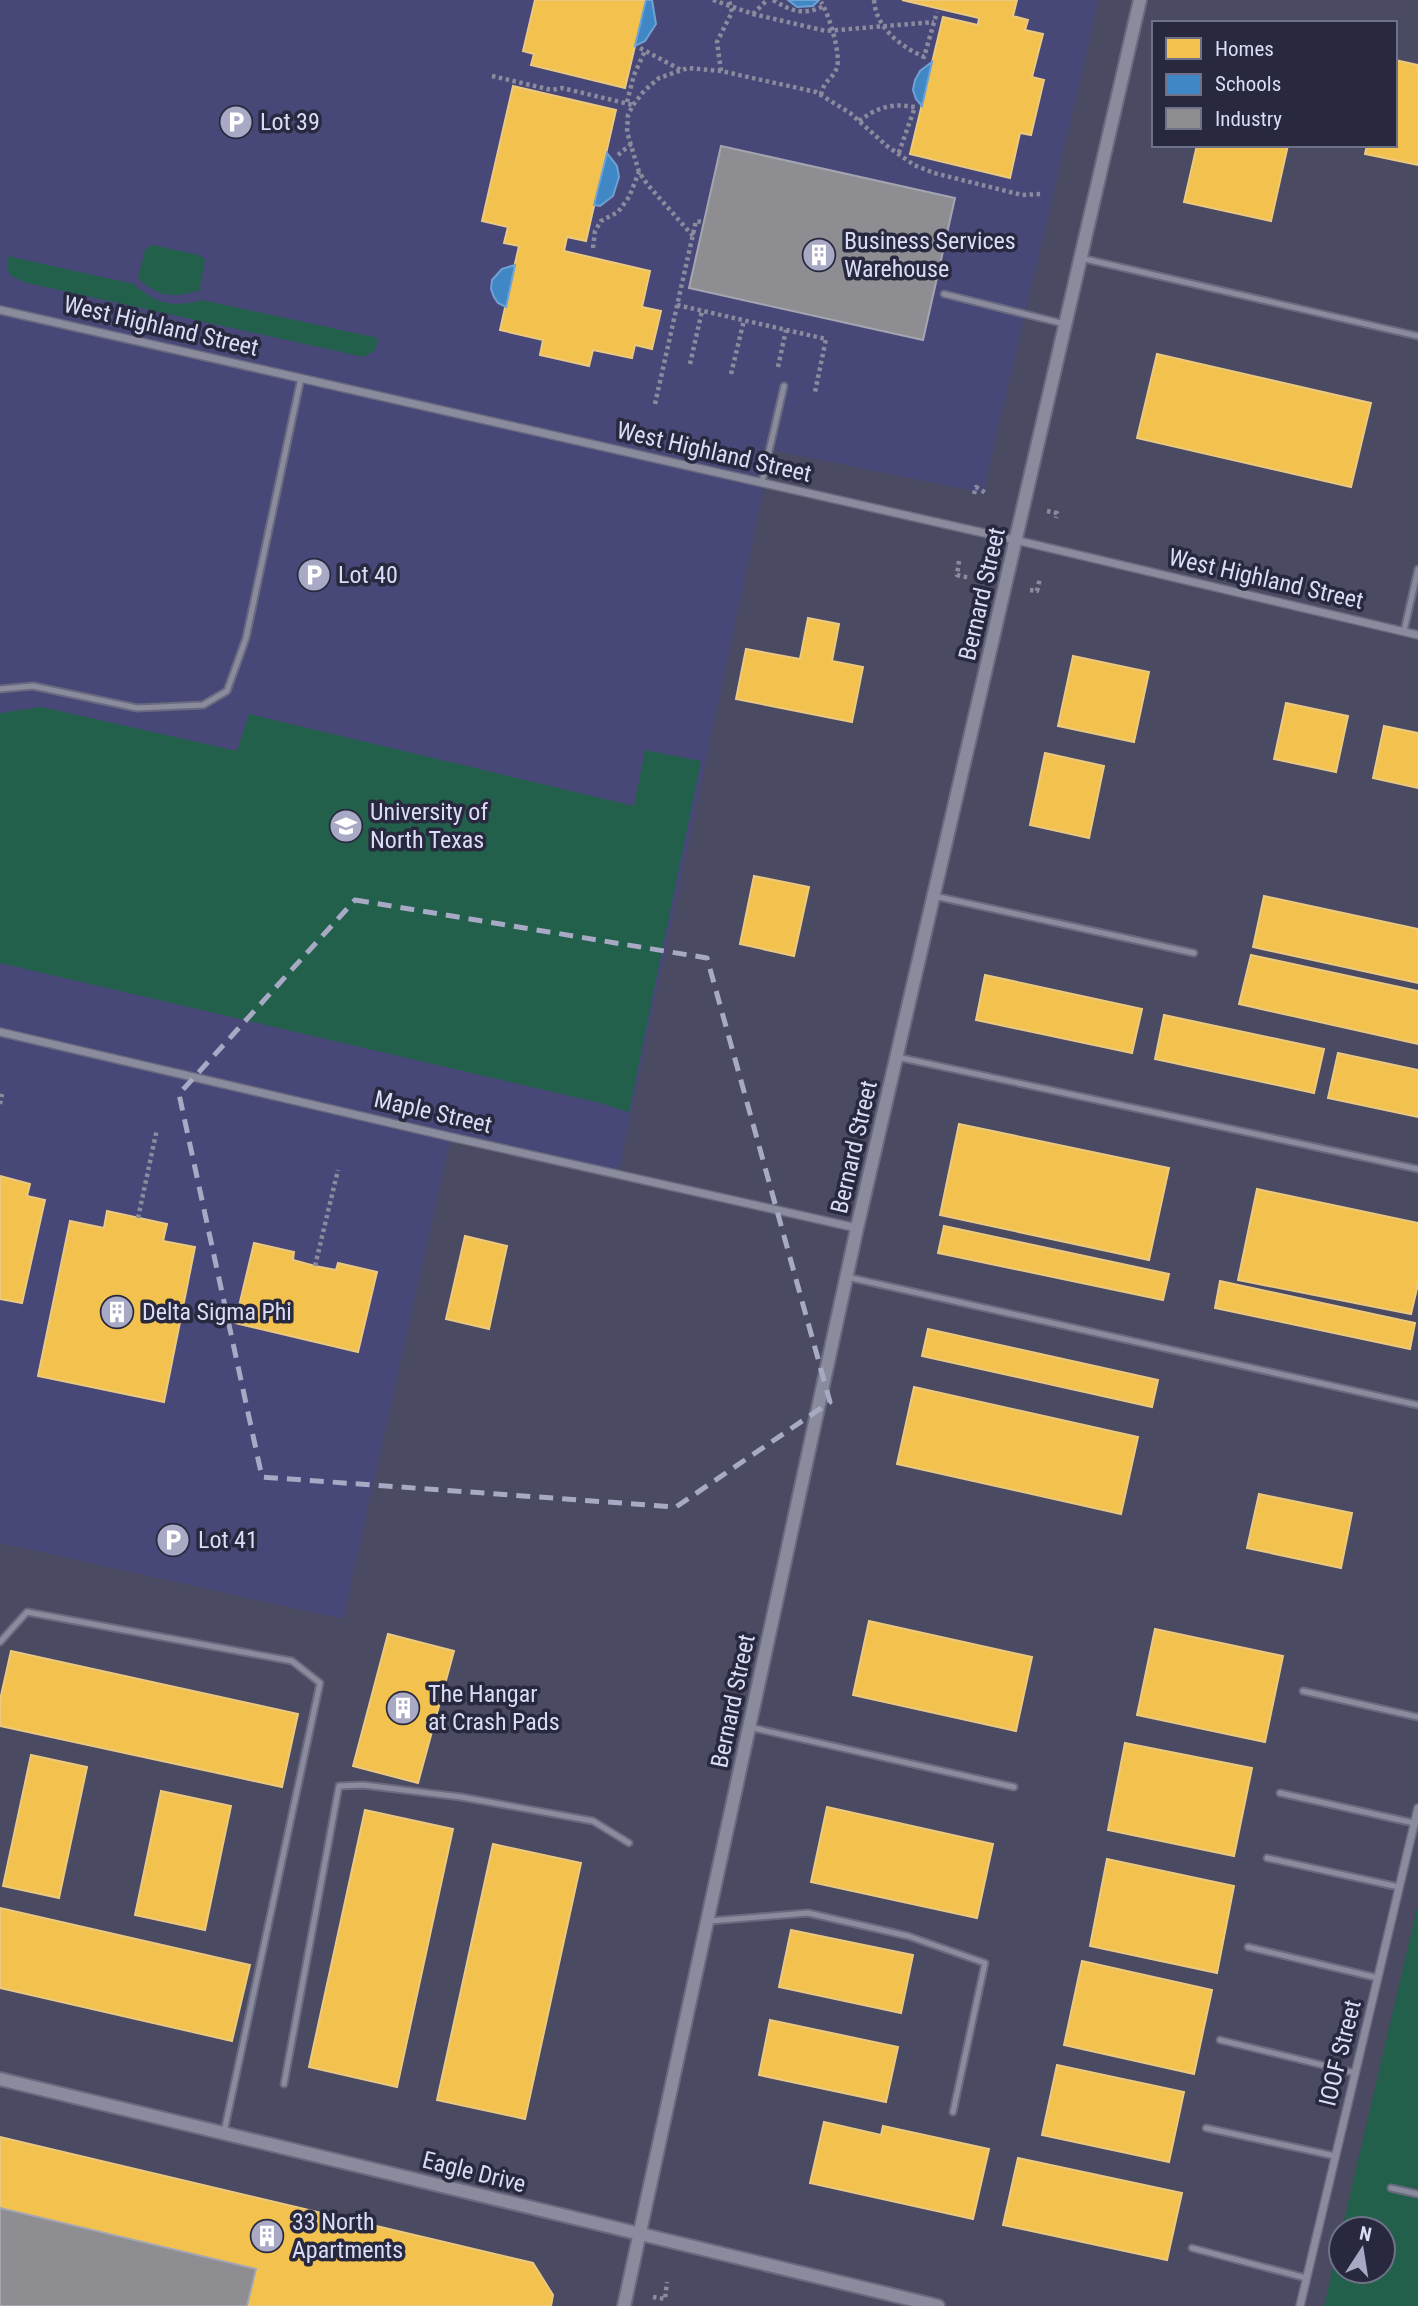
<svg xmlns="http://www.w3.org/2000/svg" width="1418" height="2306" font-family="'Roboto Condensed',sans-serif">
	<rect width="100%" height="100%" fill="#4a4a62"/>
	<path fill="#484878" d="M 0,0 L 1099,0 L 983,493 L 772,450 L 618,1175 L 451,1137 L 343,1619 L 0,1543 Z"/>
	<path fill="#22604b" d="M 152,245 L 199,255 L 205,260 L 200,287 L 203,289 C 176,298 160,299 138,278 L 145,250 Z
		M 7,256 L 134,284 C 154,304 175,308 202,300 L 378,338 L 375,350 L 364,357 L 23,282 L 10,275 L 7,266 Z
		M 42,707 L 237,751 L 249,714 L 634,806 L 645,750 L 701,761 L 629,1112 L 600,1103 L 0,963 L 0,713 Z
		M 1418,1904 L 1418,2306 L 1324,2306 L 1341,2233 L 1341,2271 L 1383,2271 L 1383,2229 L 1342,2229 Z"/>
	<path fill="#f2c14e" stroke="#ebc981" stroke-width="2" d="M 535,0 L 646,0 L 625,88 L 531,65 L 534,54 L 523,51 Z
		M 902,0 L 1017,0 L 1013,16 L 1028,20 L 1025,30 L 1043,34 L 1032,77 L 1044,80 L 1031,135 L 1020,133 L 1010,178 L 910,154 L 943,17 L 978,25 L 979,18 Z
		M 1395,60 L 1418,65 L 1418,165 L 1365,154 L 1367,145 L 1395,145 Z
		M 513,86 L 616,110 L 586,241 L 567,237 L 564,251 L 650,271 L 642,307 L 661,311 L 652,349 L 635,345 L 632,358 L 593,350 L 589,366 L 540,355 L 543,340 L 500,330 L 519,246 L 504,243 L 508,227 L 482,221 Z
		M 1197,145 L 1288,145 L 1271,221 L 1184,202 Z
		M 1157,354 L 1371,403 L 1351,487 L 1137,438 Z
		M 808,618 L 839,624 L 832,661 L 863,667 L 852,722 L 736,699 L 746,649 L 800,659 Z
		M 1073,656 L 1149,672 L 1134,742 L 1058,726 Z
		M 1286,703 L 1348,716 L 1336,772 L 1274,759 Z
		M 1384,726 L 1418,733 L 1418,788 L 1373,778 Z
		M 1045,753 L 1104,766 L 1089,838 L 1030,825 Z
		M 754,876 L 809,887 L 794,956 L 740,944 Z
		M 1264,896 L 1418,929 L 1418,983 L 1253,947 Z
		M 1251,955 L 1418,991 L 1418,1044 L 1239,1004 Z
		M 985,975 L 1142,1009 L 1132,1053 L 976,1020 Z
		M 1164,1015 L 1324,1049 L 1314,1093 L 1155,1059 Z
		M 1338,1053 L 1418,1070 L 1418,1117 L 1328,1098 Z
		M 959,1124 L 1169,1168 L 1149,1260 L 940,1215 Z
		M 0,1176 L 30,1184 L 27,1196 L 45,1200 L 22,1303 L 0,1299 Z
		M 1257,1189 L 1418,1223 L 1418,1284 L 1411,1314 L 1238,1280 Z
		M 107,1211 L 167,1224 L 163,1241 L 195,1247 L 164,1402 L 38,1376 L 70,1221 L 104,1228 Z
		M 944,1226 L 1169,1274 L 1163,1300 L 938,1253 Z
		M 465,1236 L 507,1246 L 489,1329 L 446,1319 Z
		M 254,1243 L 294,1252 L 293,1260 L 315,1266 L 336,1270 L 338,1263 L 377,1272 L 358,1352 L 235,1323 Z
		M 1220,1281 L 1415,1323 L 1410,1349 L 1215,1308 Z
		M 928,1329 L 1158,1380 L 1152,1407 L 922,1356 Z
		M 914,1387 L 1138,1437 L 1121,1514 L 897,1464 Z
		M 1259,1494 L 1352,1513 L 1341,1568 L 1247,1548 Z
		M 869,1621 L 1032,1657 L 1016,1731 L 853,1695 Z
		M 1155,1629 L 1283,1656 L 1265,1742 L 1137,1715 Z
		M 388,1634 L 454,1651 L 418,1783 L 353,1766 Z
		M 11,1651 L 298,1714 L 282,1787 L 0,1726 L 0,1700 Z
		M 1125,1743 L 1252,1768 L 1234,1856 L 1108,1830 Z
		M 31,1755 L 87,1767 L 59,1898 L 3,1886 Z
		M 161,1791 L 231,1806 L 205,1930 L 135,1915 Z
		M 827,1807 L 993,1844 L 977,1918 L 811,1882 Z
		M 365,1810 L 453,1829 L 397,2087 L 309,2067 Z
		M 493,1844 L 581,1863 L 525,2119 L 437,2100 Z
		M 1107,1859 L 1234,1886 L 1217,1973 L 1090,1946 Z
		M 0,1908 L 250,1965 L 232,2041 L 0,1988 Z
		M 791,1930 L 913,1955 L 901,2013 L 779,1987 Z
		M 1082,1961 L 1212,1990 L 1194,2074 L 1064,2045 Z
		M 770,2020 L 898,2047 L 886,2102 L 759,2075 Z
		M 1057,2065 L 1184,2092 L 1169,2162 L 1042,2135 Z
		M 824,2122 L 881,2135 L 883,2126 L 989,2149 L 973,2219 L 810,2183 Z
		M 0,2137 L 533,2263 L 553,2295 L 551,2306 L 247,2306 L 256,2269 L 0,2208 Z
		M 1018,2158 L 1182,2193 L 1167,2260 L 1003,2225 Z"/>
	<path fill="#3f88c5" stroke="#6ea1d4" stroke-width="2" d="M 646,0 L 652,0 L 656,24 L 645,41 L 635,46 Z
		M 788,0 L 819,0 L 813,6 L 797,7 Z
		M 932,62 L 922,106 L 916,99 L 913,90 L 915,80 L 920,71 Z
		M 607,153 L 617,166 L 619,177 L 613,196 L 600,206 L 594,205 Z
		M 515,265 L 506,307 L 498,303 L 494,297 L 491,289 L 492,280 L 502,269 Z"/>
	<path fill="#8d8d92" stroke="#a4a5b1" stroke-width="2" d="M 721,146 L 955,198 L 923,340 L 689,288 Z
		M 0,2208 L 256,2269 L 247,2306 L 0,2306 Z"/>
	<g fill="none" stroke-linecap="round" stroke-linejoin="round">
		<defs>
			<path id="service" d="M 1081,258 L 1418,336
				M 944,294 L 1065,324
				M 762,482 L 784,386
				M 1404,631 L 1418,569
				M 0,689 L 33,686 L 137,708 L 203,705 L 227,691 L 246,638 L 301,378
				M 934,896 L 1194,953
				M 897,1057 L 1418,1169
				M 847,1277 L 1418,1405
				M 0,1642 L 27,1612 L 292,1661 L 320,1683 L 224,2132
				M 1303,1691 L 1418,1717
				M 749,1727 L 1014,1787
				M 1280,1793 L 1414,1823
				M 1267,1858 L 1399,1887
				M 710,1921 L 808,1913 L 908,1936 L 985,1963 L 953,2112
				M 1248,1947 L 1378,1978
				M 1220,2040 L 1355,2073
				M 284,2084 L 339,1786 L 363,1785 L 461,1797 L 593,1821 L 629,1843
				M 1206,2128 L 1335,2156
				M 1391,2188 L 1418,2194
				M 1192,2248 L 1306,2278"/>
			<path id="minor" d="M 0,310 L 1015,540 L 1418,635
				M 0,1032 L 451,1137 L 857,1228
				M 1300,2306 L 1418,1808"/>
			<path id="tertiary" d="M 0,2079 L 938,2306
				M 624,2306 L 857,1228 L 1140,0"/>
		</defs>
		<use href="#service" stroke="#696a7f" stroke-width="9"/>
		<use href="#minor" stroke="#696a7f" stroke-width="10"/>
		<use href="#tertiary" stroke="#696a7f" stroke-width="16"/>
		<path stroke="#8b8b9d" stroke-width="4.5" stroke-dasharray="3.5 3.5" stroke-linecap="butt" d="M 713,0 L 753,14 L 826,31 L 934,22
			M 773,0 C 791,11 803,16 824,6
			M 874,0 C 876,28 900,46 924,57 L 937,12
			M 753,14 L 767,0
			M 640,48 L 681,70
			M 721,71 L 717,42 L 732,12 L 729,0
			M 492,76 L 552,90 L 562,88 L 633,105
			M 821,95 C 824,79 833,80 837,67 C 841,54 829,14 821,2
			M 627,102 L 634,75 L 645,51
			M 859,121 C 878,107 891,103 915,107 L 898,155
			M 618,155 L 631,144
			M 693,236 L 647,184 L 639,172 L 627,132 L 628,115 L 633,105 L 644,91 L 659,78 L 688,68 L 721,71 L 816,92 L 850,113 L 887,146 L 914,165 L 934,173 L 1022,195 L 1042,194
			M 593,248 L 595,231 L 601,221 L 618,212 L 629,197 L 639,172
			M 677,305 L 826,339 L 815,392
			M 690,364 L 702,311
			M 778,367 L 786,330
			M 731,374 L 744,320
			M 655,404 L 696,221 L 704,222
			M 974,494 L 976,487 L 986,493
			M 1047,511 L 1057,513 L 1056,518
			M 959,561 L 957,575 L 970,578
			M 1030,590 L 1037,591 L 1040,578
			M 0,1104 L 2,1094
			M 138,1218 L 157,1129
			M 315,1266 L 338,1170
			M 653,2297 L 665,2299 L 667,2282"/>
		<use href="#service" stroke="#8b8b9e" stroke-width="5"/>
		<use href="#minor" stroke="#8b8b9e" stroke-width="7"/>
		<use href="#tertiary" stroke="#8b8b9e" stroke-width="12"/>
	</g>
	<path fill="none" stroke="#a8a9c4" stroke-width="5" stroke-dasharray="14 9" stroke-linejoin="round" d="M 355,900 L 707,958 L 830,1402 L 676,1507 L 262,1477 L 179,1094 Z"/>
	<defs>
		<symbol id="parking-disc" viewBox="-11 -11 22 22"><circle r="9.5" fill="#a8a9c4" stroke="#28293e"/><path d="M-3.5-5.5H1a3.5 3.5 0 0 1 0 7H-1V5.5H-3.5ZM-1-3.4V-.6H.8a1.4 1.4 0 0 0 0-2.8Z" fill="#fff"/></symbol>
		<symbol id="building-disc" viewBox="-11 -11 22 22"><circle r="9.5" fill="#a8a9c4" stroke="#28293e"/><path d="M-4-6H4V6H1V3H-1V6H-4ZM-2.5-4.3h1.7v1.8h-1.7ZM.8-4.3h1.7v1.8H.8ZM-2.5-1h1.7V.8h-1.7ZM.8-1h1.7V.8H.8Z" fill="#fff"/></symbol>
		<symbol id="university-disc" viewBox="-11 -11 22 22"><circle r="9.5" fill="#a8a9c4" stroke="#28293e"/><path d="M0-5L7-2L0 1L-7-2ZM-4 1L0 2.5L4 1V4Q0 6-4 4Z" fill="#fff"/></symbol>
	</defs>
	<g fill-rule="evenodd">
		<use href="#parking-disc" x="217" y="103" width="38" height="38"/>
		<use href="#building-disc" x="800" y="236" width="38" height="38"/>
		<use href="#parking-disc" x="295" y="556" width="38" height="38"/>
		<use href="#university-disc" x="327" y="807" width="38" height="38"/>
		<use href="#building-disc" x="98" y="1293" width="38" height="38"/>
		<use href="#parking-disc" x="154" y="1521" width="38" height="38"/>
		<use href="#building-disc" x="384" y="1689" width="38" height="38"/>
		<use href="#building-disc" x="248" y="2217" width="38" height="38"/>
	</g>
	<g text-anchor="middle" stroke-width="7" stroke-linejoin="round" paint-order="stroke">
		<g font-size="24" fill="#dadcf8" stroke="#28293e" text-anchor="start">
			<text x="260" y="130">Lot 39</text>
			<text x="844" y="249">Business Services<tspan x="844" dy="28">Warehouse</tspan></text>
			<text x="338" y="583">Lot 40</text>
			<text x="370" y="820">University of<tspan x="370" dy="28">North Texas</tspan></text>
			<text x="142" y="1320">Delta Sigma Phi</text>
			<text x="198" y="1548">Lot 41</text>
			<text x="428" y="1702">The Hangar<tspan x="428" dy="28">at Crash Pads</tspan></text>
			<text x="292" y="2230">33 North<tspan x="292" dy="28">Apartments</tspan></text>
		</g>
		<g font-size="24" fill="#dadcf8" stroke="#28293e">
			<text transform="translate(161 326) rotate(13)" y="8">West Highland Street</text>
			<text transform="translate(714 452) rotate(13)" y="8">West Highland Street</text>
			<text transform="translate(1266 579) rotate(13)" y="8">West Highland Street</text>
			<text transform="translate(982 594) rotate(-77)" y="8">Bernard Street</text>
			<text transform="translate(433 1112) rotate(13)" y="8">Maple Street</text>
			<text transform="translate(854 1147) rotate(-77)" y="8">Bernard Street</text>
			<text transform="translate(733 1701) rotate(-78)" y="8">Bernard Street</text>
			<text transform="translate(1340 2053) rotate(-76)" y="8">IOOF Street</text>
			<text transform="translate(474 2172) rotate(14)" y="8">Eagle Drive</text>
		</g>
	</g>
	<rect x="1152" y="21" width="245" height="126" fill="#28293e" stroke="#6f7188" stroke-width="2"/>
	<rect x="1166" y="38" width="35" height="21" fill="#f2c14e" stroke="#6f7188" stroke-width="2"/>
	<text x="1215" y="56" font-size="21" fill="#dadcf8">Homes</text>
	<rect x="1166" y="74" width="35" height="21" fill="#3f88c5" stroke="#6f7188" stroke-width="2"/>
	<text x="1215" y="91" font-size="21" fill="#dadcf8">Schools</text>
	<rect x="1166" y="108" width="35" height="21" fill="#8d8d92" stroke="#6f7188" stroke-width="2"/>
	<text x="1215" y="126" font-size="21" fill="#dadcf8">Industry</text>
	<g transform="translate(1362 2250) rotate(12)"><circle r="33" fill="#28293e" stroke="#6f7188" stroke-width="2"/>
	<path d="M0-5L12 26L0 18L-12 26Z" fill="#a8a9c4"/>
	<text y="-10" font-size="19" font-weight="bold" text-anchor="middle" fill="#dadcf8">N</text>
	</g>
</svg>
